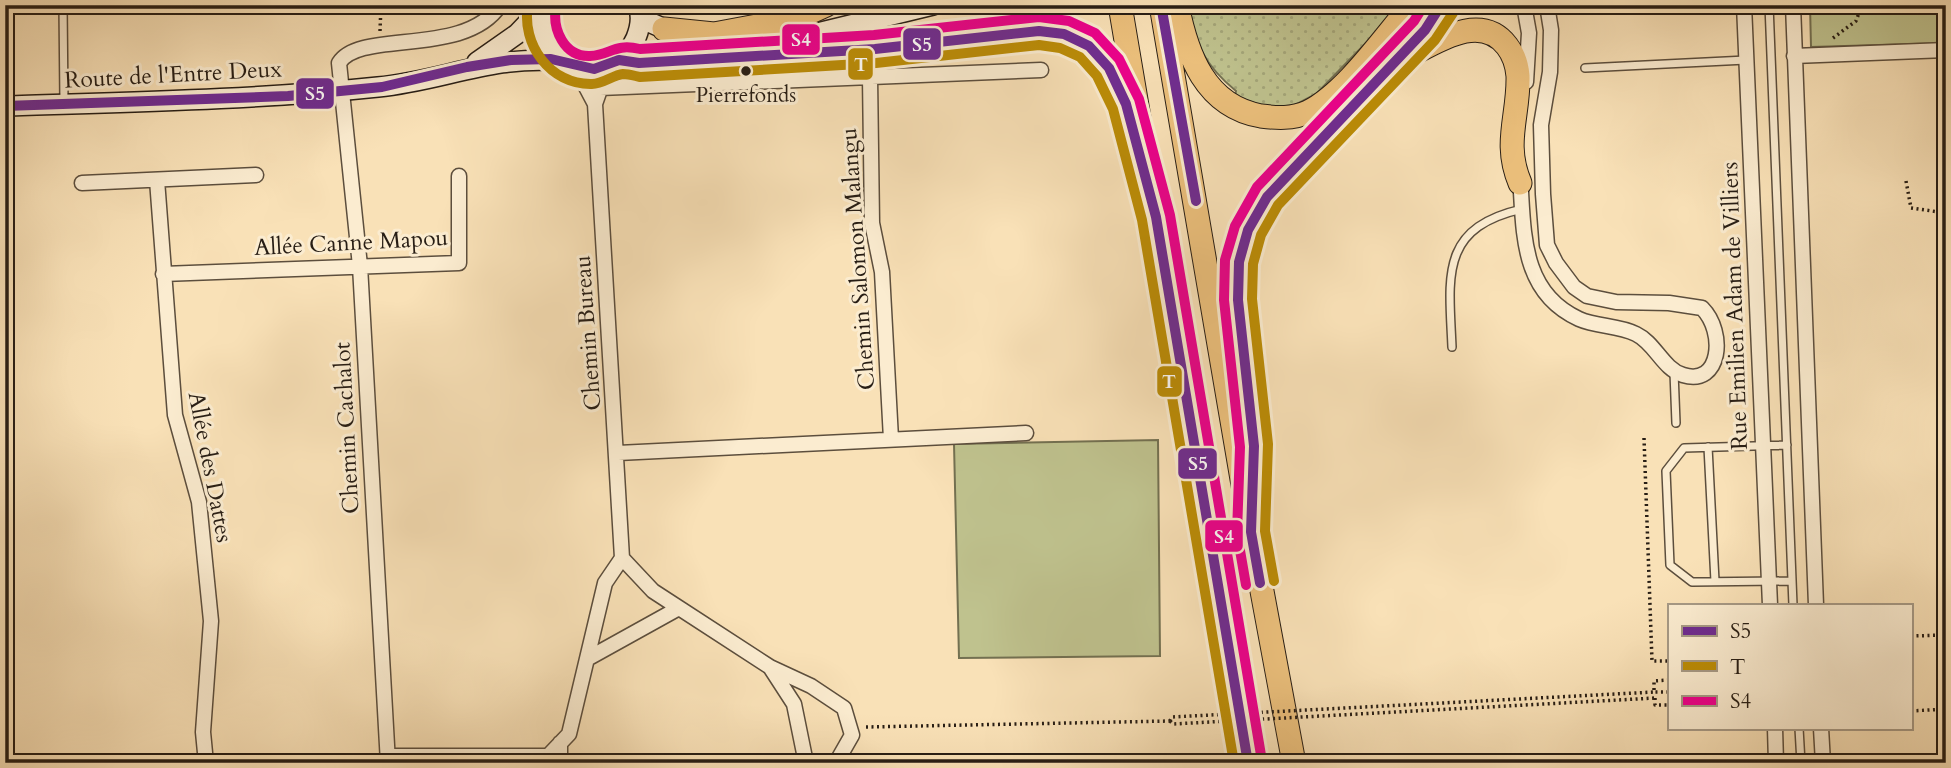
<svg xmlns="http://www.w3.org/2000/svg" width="1951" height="768" font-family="Cardo,serif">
	<defs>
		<pattern id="grass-dots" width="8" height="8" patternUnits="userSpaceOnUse" patternTransform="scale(1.75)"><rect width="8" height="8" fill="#bfc28e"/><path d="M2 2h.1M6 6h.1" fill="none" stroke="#a4a67a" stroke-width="1.8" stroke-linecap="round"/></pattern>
	</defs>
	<rect width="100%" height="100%" fill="#f9e1b7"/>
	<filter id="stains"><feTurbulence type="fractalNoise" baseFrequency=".00286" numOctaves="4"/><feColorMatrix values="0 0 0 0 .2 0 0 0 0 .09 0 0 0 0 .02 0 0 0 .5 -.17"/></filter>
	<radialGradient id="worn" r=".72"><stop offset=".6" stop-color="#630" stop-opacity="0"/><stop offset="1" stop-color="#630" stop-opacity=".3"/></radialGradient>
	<path fill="url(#grass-dots)" stroke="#737051" stroke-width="2" d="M 1186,5 L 1403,5 L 1316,94 L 1295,105 L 1268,108 L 1235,96 L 1236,91 C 1203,64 1197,45 1186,5 Z"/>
	<path fill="#bfc28e" stroke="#737051" stroke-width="2" d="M 1810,5 L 1946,5 L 1946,43 L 1811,47 Z
		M 1158,440 L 1160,656 L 959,658 L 954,444 Z"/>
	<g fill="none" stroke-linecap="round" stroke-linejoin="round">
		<defs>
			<path id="service" d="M 63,5 L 64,103
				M 1769,5 L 1793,605
				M 1585,68 L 1746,60
				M 1452,347 C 1449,277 1439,228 1522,209
				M 1674,372 L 1676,423
				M 1787,445 L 1684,448 L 1666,471 L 1670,565 L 1692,582 L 1792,581
				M 1708,447 L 1715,581
				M 1799,728 L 1801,763"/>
			<path id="minor" d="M 716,5 L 725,5
				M 1524,5 L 1529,33 L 1526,82
				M 1744,5 L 1770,605
				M 1793,5 L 1816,605
				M 1794,56 L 1946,50
				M 608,67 L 595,104 L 622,558
				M 576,68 L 595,104
				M 870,77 L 872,223 L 882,272 L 891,439
				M 600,88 L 1041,70
				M 1520,176 C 1524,231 1520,292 1579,319 C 1597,327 1618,325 1636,334 C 1655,343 1663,369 1683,375 C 1721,387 1726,332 1702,308 L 1669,303 L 1616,302 L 1587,296 L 1574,287 L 1556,263 L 1547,245 L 1543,194 L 1541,125 L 1550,72 L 1551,30 L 1547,5
				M 157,180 L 175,415 L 199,502 L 211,621 L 203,732 L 206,763
				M 82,183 L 256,175
				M 163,274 L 459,263 L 459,176
				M 618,453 L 1026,433
				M 622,558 L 653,591 L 770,667 L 794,704 L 806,763
				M 587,659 L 679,608
				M 770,667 L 811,686 L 844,708 L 852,735 L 836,763
				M 1775,728 L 1776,763
				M 1821,728 L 1823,763
				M 560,743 L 560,763
				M 389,756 L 548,756 L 569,734 L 605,583 L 622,558
				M 388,763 L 360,266 L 339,63 C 360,29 465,58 500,5"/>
			<path id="secondary" d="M 542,5 C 523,64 613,94 636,38 C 640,28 642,16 638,6
				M 640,12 L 649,22 L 701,45 L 776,43 L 933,5
				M 619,60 L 639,63 L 734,58 L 749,56 L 763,49
				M 477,62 L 517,34 L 540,10
				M 5,106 C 129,102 254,100 378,87 C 443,81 491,55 561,61"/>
			<path id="trunk" d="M 1120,5 L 1248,763
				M 1161,5 L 1251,532 L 1294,763
				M 1177,5 C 1187,55 1205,106 1261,116 C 1277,118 1292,119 1308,112 C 1346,93 1384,37 1412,5
				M 664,29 L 714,34 L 795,19 L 826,5
				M 749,56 C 792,54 835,53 877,49 C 931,43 1044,15 1088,46 C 1112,62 1124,97 1131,124
				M 1409,56 C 1438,41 1481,12 1507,46 C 1514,55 1517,64 1518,76 C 1519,116 1503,143 1520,183
				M 1253,484 L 1254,446 L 1238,300 L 1239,262 L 1248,230 L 1267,197 L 1425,30 L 1441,5"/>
		</defs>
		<use href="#service" stroke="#5c4e3d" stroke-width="10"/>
		<use href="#minor" stroke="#5c4e3d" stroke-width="17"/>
		<use href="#secondary" stroke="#271d14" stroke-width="22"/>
		<use href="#trunk" stroke="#271d14" stroke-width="25"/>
		<path stroke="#271d14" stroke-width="3.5" stroke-dasharray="2 3.5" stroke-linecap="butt" d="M 380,31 L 381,5
			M 1833,38 L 1856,21 L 1862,5
			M 1906,181 L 1911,208 L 1946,213
			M 1644,438 L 1652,661 L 1669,661
			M 1911,636 L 1946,635
			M 1669,680 L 1654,681 L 1654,692 L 1669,692
			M 1655,698 L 1655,705 L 1669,705
			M 1911,711 L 1946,709
			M 866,727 L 1170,721"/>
		<use href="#service" stroke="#fbecd0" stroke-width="7"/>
		<use href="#minor" stroke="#fbecd0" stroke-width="14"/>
		<use href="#secondary" stroke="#fbecd0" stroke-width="19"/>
		<use href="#trunk" stroke="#ecc07c" stroke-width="23"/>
		<path stroke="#271d14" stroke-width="3.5" stroke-dasharray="2 3.5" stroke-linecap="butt" d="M 1170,721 L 1172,717 L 1654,692
			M 1170,721 L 1173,724 L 1655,698"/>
		<defs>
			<path id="bus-1" d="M 1161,5 L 1196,201
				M 619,60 L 639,63 L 875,49 L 1039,31 L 1064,34 L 1089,46 L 1109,68 L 1126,104 L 1156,217 L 1248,763
				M 5,106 L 288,96 L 382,87 L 467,67 L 511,60 L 551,59 L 594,69 L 619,60
				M 1260,583 L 1251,532 L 1254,446 L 1238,300 L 1239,262 L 1248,230 L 1267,197 L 1425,30 L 1441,5"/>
			<path id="bus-2" d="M 528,5 C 521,44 550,85 592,84 C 603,84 613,75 623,74 C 629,74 635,76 640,77 L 876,63 L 1039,45 L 1060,48 L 1080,57 L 1097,76 L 1113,109 L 1142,220 L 1234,763
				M 1274,581 L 1265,531 L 1268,444 L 1252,299 L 1253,264 L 1261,235 L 1278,205 L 1435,40 L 1453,13"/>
			<path id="bus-3" d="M 556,7 C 552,29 564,57 590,56 C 611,55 614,43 640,49 L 874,35 L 1039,17 L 1069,21 L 1095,33 L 1119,59 L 1139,99 L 1170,215 L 1262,761
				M 1246,585 L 1237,533 L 1240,447 L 1224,300 L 1225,260 L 1235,226 L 1257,187 L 1414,21 L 1424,5"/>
		</defs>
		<use href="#bus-1" stroke="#fbecd0" stroke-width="16"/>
		<use href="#bus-2" stroke="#fbecd0" stroke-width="16"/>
		<use href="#bus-3" stroke="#fbecd0" stroke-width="16"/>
		<use href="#bus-1" stroke="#6f2c91" stroke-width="10"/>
		<use href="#bus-2" stroke="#bb8c06" stroke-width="10"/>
		<use href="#bus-3" stroke="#ec008c" stroke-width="10"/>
	</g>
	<circle fill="#271d14" stroke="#fbecd0" stroke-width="2.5" cx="746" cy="71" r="6"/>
	<g text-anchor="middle" stroke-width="6" stroke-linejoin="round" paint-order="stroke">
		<g font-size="21" fill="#271d14" stroke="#fbecd0">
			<text x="746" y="102">Pierrefonds</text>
		</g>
		<g font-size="23" fill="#271d14" stroke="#fbecd0">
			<text transform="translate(173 74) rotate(-3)" y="8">Route de l'Entre Deux</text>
			<text transform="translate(351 242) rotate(-3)" y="8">Allée Canne Mapou</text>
			<text transform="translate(857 259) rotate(-94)" y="8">Chemin Salomon Malangu</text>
			<text transform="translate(1734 306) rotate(-92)" y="8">Rue Emilien Adam de Villiers</text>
			<text transform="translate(587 333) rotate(-94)" y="8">Chemin Bureau</text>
			<text transform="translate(346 428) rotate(-93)" y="8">Chemin Cachalot</text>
			<text transform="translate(211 467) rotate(79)" y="8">Allée des Dattes</text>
		</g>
	</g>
	<g stroke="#fbecd0" stroke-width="2.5">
		<rect x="781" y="23" width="40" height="33" rx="7" fill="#ec008c"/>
		<rect x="902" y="27" width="40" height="34" rx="7" fill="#6f2c91"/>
		<rect x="847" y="47" width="27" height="34" rx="7" fill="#bb8c06"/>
		<rect x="295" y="77" width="40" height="33" rx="7" fill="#6f2c91"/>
		<rect x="1156" y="365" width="27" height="33" rx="7" fill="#bb8c06"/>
		<rect x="1177" y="447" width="41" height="33" rx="7" fill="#6f2c91"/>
		<rect x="1204" y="519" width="40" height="34" rx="7" fill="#ec008c"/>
	</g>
	<g font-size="19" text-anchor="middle" font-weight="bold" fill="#fff">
		<text x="801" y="46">S4</text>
		<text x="922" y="51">S5</text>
		<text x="861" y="71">T</text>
		<text x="315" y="100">S5</text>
		<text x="1169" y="388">T</text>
		<text x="1198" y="470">S5</text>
		<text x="1224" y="543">S4</text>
	</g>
	<rect width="1951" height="768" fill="none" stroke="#f9e1b7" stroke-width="28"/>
	<rect x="7" y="7" width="1937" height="754" fill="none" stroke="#271d14" stroke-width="3.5"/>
	<rect x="14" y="14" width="1923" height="740" fill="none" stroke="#271d14" stroke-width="2"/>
	<rect x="1668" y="604" width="245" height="126" fill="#fbecd0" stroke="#a69985" stroke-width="2"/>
	<rect x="1682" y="626" width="35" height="10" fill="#6f2c91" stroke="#a69985" stroke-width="2"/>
	<text x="1730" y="638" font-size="21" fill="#271d14">S5</text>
	<rect x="1682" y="661" width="35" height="10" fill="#bb8c06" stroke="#a69985" stroke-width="2"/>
	<text x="1730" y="674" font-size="21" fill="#271d14">T</text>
	<rect x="1682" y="696" width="35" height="10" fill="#ec008c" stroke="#a69985" stroke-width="2"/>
	<text x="1730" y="708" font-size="21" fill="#271d14">S4</text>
	<rect width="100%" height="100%" filter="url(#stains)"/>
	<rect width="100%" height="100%" fill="url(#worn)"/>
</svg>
